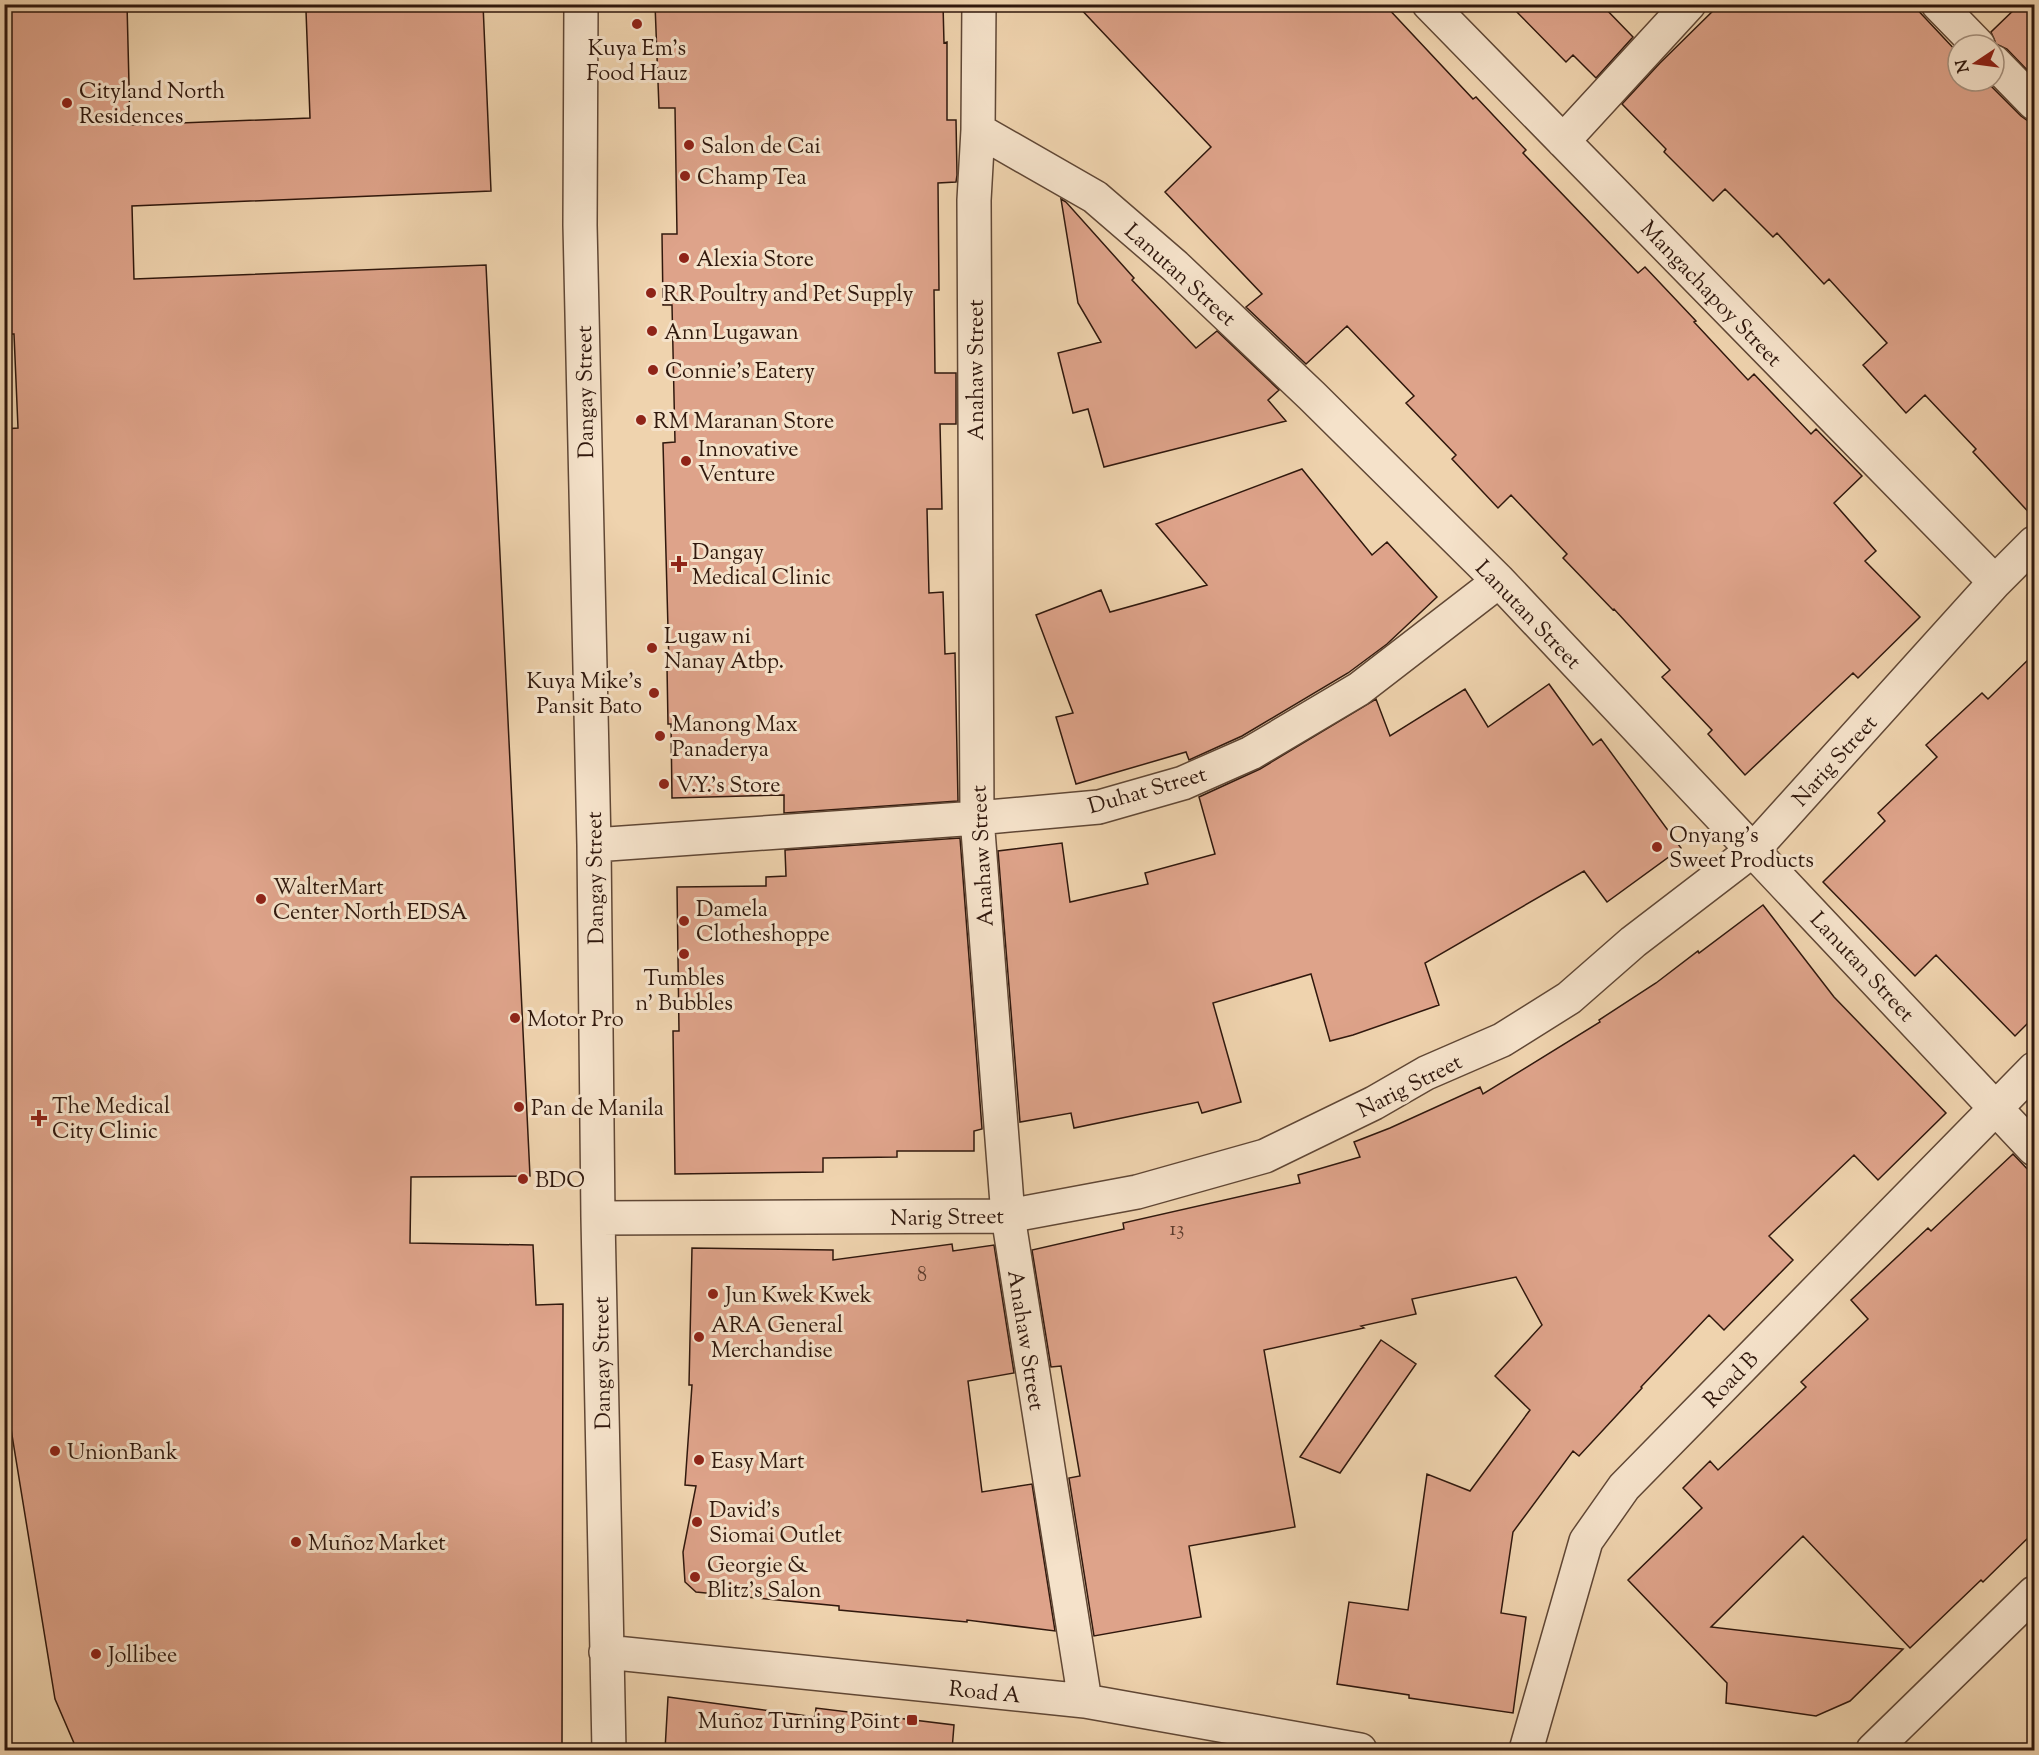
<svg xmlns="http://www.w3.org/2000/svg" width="2039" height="1755" font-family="'Sorts Mill Goudy',serif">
	<rect width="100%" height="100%" fill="#efd3ae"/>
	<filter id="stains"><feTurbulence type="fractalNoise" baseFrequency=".00333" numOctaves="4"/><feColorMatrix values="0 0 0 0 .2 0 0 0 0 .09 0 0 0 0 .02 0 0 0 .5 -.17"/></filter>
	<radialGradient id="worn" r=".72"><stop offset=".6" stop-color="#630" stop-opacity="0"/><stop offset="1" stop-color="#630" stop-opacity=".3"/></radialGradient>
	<path fill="#dea38a" stroke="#30180d" stroke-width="1.5" d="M 4,4 L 127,4 L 130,125 L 310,118 L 306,11 L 483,4 L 491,191 L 132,206 L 134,279 L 486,265 L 530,1176 L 411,1177 L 410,1243 L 533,1245 L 536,1305 L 563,1304 L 562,1750 L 77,1750 L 55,1699 L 4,1386 L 4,429 L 18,428 L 14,334 L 10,334 L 4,205 Z
		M 655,4 L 943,4 L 944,43 L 947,42 L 947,120 L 956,120 L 957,175 L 956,182 L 938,183 L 939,290 L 934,290 L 935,373 L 956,373 L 956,424 L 940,424 L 942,509 L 927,509 L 929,593 L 943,592 L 945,654 L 955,653 L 958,801 L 784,813 L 784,795 L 672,798 L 671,724 L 668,724 L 667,666 L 669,666 L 663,443 L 675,442 L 672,305 L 663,305 L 662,234 L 677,234 L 675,108 L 659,108 Z
		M 1076,4 L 1384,4 L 1473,99 L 1476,97 L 1526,150 L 1523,153 L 1638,273 L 1645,267 L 1696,321 L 1694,322 L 1748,380 L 1754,374 L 1811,434 L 1816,429 L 1862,476 L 1834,503 L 1876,551 L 1865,561 L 1920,617 L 1858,678 L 1853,673 L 1745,775 L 1708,734 L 1712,730 L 1662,677 L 1670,670 L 1614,609 L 1613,610 L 1563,558 L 1567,554 L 1511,495 L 1498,508 L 1452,459 L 1456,455 L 1406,403 L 1414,396 L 1347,326 L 1306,364 L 1246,307 L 1262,294 L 1165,192 L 1211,147 Z
		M 1509,4 L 1601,4 L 1633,37 L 1596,78 L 1573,55 L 1566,62 Z
		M 1720,4 L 1912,4 L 1958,53 L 1958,81 L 1986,81 L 2021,116 L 2028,121 L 2034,121 L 2034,518 L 1973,452 L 1976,449 L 1925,395 L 1906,413 L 1863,365 L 1887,343 L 1829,279 L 1824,284 L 1777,233 L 1773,237 L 1725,189 L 1713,201 L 1664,152 L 1666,149 L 1622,104 L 1660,63 Z
		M 2020,4 L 2034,4 L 2034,77 L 2007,49 L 1996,44 L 1991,32 Z
		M 1061,199 L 1066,202 L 1134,278 L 1132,280 L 1196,348 L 1217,331 L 1279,390 L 1268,400 L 1286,421 L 1104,467 L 1088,409 L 1073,413 L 1058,353 L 1101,342 L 1078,303 Z
		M 1302,469 L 1372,555 L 1387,542 L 1437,597 L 1387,644 L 1348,673 L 1242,736 L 1189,760 L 1186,752 L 1076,784 L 1056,717 L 1073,713 L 1036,615 L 1101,590 L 1110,612 L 1207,585 L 1156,524 Z
		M 2034,654 L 2034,1017 L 2015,1036 L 1936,955 L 1915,976 L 1823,882 L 1885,821 L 1878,813 L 1937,757 L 1926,745 L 1982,693 L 1988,699 Z
		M 1549,684 L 1593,745 L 1601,739 L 1681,848 L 1607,902 L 1584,871 L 1425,963 L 1439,1005 L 1353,1035 L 1330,1041 L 1311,974 L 1213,1003 L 1241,1102 L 1202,1113 L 1198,1102 L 1074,1128 L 1071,1113 L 1020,1122 L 998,851 L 1062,843 L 1070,902 L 1148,884 L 1145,873 L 1215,854 L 1199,797 L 1260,769 L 1376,699 L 1390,736 L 1465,689 L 1488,727 Z
		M 960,838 L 982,1129 L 974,1131 L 974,1151 L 897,1151 L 897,1157 L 823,1158 L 823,1172 L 675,1174 L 673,1031 L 679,1031 L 677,887 L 766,886 L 766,877 L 786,876 L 785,850 Z
		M 1763,905 L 1834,997 L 1946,1113 L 1878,1180 L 1854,1155 L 1769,1236 L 1793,1260 L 1724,1330 L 1709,1315 L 1641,1387 L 1642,1388 L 1579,1456 L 1573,1451 L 1513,1532 L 1501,1613 L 1526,1617 L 1513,1713 L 1409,1698 L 1409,1695 L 1337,1684 L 1349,1602 L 1408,1610 L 1427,1474 L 1470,1491 L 1530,1410 L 1495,1376 L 1542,1325 L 1516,1277 L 1412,1299 L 1416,1314 L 1361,1326 L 1364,1328 L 1264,1350 L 1295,1527 L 1189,1546 L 1201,1617 L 1094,1636 L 1069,1478 L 1080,1476 L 1061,1366 L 1051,1367 L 1032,1250 L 1124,1229 L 1123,1223 L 1300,1183 L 1298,1175 L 1360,1157 L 1354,1142 L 1390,1128 L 1480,1087 L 1483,1094 L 1600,1022 L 1599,1020 L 1656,983 L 1698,951 L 1699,953 Z
		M 2013,1154 L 2034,1176 L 2034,1532 L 1983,1582 L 1981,1580 L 1910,1648 L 1803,1536 L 1711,1627 L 1903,1649 L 1850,1701 L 1816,1716 L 1726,1703 L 1727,1683 L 1628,1580 L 1702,1508 L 1683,1488 L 1710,1461 L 1718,1470 L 1806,1387 L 1801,1382 L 1868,1319 L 1851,1300 L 1928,1228 L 1931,1231 Z
		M 952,1244 L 953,1251 L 994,1245 L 1014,1373 L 968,1381 L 982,1492 L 1032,1484 L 1055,1631 L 967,1620 L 967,1622 L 839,1610 L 839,1606 L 696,1592 L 685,1582 L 683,1552 L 696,1486 L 685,1485 L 692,1385 L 689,1385 L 692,1248 L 833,1250 L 833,1260 Z
		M 1381,1340 L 1416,1364 L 1340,1473 L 1300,1457 Z
		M 668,1697 L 815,1717 L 816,1708 L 954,1725 L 952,1750 L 665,1750 Z"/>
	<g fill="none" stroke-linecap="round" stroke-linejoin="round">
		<defs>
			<path id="minor" d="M 581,4 L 580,225 L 594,845 L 598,1218 L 609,1750
				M 979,4 L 978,130 L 974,200 L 977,818 L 1008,1216 L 1085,1701
				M 1429,4 L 1995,582
				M 1938,4 L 1978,45
				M 1994,62 L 2034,103
				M 978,130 L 1095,197 L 1175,266 L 1312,396 L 1499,581 L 2034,1149
				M 1563,141 L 1689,4
				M 594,845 L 977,818 L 1099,807 L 1183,783 L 1251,753 L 1359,689 L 1499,581
				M 598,1218 L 1008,1216 L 1137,1192 L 1265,1156 L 1374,1103 L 1426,1073 L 1502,1040 L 1569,998 L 1633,942 L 1753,850 L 1995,582 L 2034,543
				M 606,1652 L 1085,1701 L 1360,1750
				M 1526,1750 L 1586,1541 L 1624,1487 L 2034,1069
				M 1873,1750 L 2034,1593"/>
		</defs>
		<use href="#minor" stroke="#604735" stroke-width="36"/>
		<use href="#minor" stroke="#f5e2ca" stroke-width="33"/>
	</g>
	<g fill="#8f2418" stroke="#f5e2ca" stroke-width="2">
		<circle cx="637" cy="24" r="6"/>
		<circle cx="67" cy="103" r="6"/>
		<circle cx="689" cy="145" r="6"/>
		<circle cx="685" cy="176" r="6"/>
		<circle cx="684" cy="258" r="6"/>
		<circle cx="651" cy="293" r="6"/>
		<circle cx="652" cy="331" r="6"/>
		<circle cx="653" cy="370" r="6"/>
		<circle cx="641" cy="420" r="6"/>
		<circle cx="686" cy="461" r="6"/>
		<path d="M676 555h6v6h6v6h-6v6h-6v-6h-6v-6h6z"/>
		<circle cx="652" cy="648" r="6"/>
		<circle cx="654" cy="693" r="6"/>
		<circle cx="660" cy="736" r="6"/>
		<circle cx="664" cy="784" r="6"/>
		<circle cx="1657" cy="847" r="6"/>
		<circle cx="261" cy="899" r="6"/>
		<circle cx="684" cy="921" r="6"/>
		<circle cx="684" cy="954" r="6"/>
		<circle cx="515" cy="1018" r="6"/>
		<circle cx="519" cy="1107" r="6"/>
		<path d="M36 1109h6v6h6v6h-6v6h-6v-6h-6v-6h6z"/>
		<circle cx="523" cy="1179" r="6"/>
		<circle cx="713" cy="1294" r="6"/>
		<circle cx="699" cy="1337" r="6"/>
		<circle cx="55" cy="1451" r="6"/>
		<circle cx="699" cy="1460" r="6"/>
		<circle cx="697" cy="1522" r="6"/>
		<circle cx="296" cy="1542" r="6"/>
		<circle cx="695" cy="1577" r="6"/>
		<circle cx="96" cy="1654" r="6"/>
		<rect x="906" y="1714" width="12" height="12" rx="3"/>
	</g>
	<g text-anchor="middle" stroke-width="6" stroke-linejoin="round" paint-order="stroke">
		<g font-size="20" fill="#5c3b2c">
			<text x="1177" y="1235">13</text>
			<text x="922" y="1281">8</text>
		</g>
		<g font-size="22" fill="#30180d" stroke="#f5e2ca" text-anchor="start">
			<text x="637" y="55" text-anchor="middle">Kuya Em's<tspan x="637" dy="25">Food Hauz</tspan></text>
			<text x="79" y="98">Cityland North<tspan x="79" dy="25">Residences</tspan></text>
			<text x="701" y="153">Salon de Cai</text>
			<text x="697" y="184">Champ Tea</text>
			<text x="696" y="266">Alexia Store</text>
			<text x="663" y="301">RR Poultry and Pet Supply</text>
			<text x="664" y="339">Ann Lugawan</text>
			<text x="665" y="378">Connie's Eatery</text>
			<text x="653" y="428">RM Maranan Store</text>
			<text x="698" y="456">Innovative<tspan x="698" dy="25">Venture</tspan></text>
			<text x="692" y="559">Dangay<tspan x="692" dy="25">Medical Clinic</tspan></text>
			<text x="664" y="643">Lugaw ni<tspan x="664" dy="25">Nanay Atbp.</tspan></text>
			<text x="642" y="688" text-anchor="end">Kuya Mike's<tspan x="642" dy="25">Pansit Bato</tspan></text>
			<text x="672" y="731">Manong Max<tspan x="672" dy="25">Panaderya</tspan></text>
			<text x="676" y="792">V.Y.'s Store</text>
			<text x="1669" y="842">Onyang's<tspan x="1669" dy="25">Sweet Products</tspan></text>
			<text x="273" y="894">WalterMart<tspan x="273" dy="25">Center North EDSA</tspan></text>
			<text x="696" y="916">Damela<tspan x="696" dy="25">Clotheshoppe</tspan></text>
			<text x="684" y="985" text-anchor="middle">Tumbles<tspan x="684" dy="25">n' Bubbles</tspan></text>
			<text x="527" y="1026">Motor Pro</text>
			<text x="52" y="1113">The Medical<tspan x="52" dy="25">City Clinic</tspan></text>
			<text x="531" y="1115">Pan de Manila</text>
			<text x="535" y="1187">BDO</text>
			<text x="725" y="1302">Jun Kwek Kwek</text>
			<text x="711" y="1332">ARA General<tspan x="711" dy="25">Merchandise</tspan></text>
			<text x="67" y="1459">UnionBank</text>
			<text x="711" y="1468">Easy Mart</text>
			<text x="709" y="1517">David's<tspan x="709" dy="25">Siomai Outlet</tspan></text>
			<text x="308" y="1550">Muñoz Market</text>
			<text x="707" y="1572">Georgie &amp;<tspan x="707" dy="25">Blitz's Salon</tspan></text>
			<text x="108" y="1662">Jollibee</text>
			<text x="900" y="1728" text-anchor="end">Muñoz Turning Point</text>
		</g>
		<g font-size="22" fill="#30180d" stroke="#f5e2ca">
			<text transform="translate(1181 274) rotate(42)" y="8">Lanutan Street</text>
			<text transform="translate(1712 293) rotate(46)" y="8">Mangachapoy Street</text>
			<text transform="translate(975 370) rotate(-90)" y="8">Anahaw Street</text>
			<text transform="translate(584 392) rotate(-91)" y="8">Dangay Street</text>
			<text transform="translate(1529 614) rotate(46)" y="8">Lanutan Street</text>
			<text transform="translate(1834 760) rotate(-48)" y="8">Narig Street</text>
			<text transform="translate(1147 789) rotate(-16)" y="8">Duhat Street</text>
			<text transform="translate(981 856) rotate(-93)" y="8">Anahaw Street</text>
			<text transform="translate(594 878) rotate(-91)" y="8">Dangay Street</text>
			<text transform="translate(1863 966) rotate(47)" y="8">Lanutan Street</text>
			<text transform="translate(1409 1085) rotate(-27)" y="8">Narig Street</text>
			<text transform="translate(947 1216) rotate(-1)" y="8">Narig Street</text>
			<text transform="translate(1027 1340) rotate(81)" y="8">Anahaw Street</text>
			<text transform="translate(601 1363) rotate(-91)" y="8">Dangay Street</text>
			<text transform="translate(1730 1379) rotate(-46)" y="8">Road B</text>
			<text transform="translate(985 1691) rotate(6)" y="8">Road A</text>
		</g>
	</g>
	<rect width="2039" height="1755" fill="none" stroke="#efd3ae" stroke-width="24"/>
	<rect x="6" y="6" width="2027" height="1743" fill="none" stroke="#30180d" stroke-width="3"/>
	<rect x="12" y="12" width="2015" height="1731" fill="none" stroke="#30180d" stroke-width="1.5"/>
	<g transform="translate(1976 63) rotate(257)"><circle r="28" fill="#f5e2ca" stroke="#a6917e" stroke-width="1.5"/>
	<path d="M0-4.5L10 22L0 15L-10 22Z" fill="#8f2418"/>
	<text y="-9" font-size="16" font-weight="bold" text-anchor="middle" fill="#30180d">N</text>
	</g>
	<rect width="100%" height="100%" filter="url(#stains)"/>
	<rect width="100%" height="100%" fill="url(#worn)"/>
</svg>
